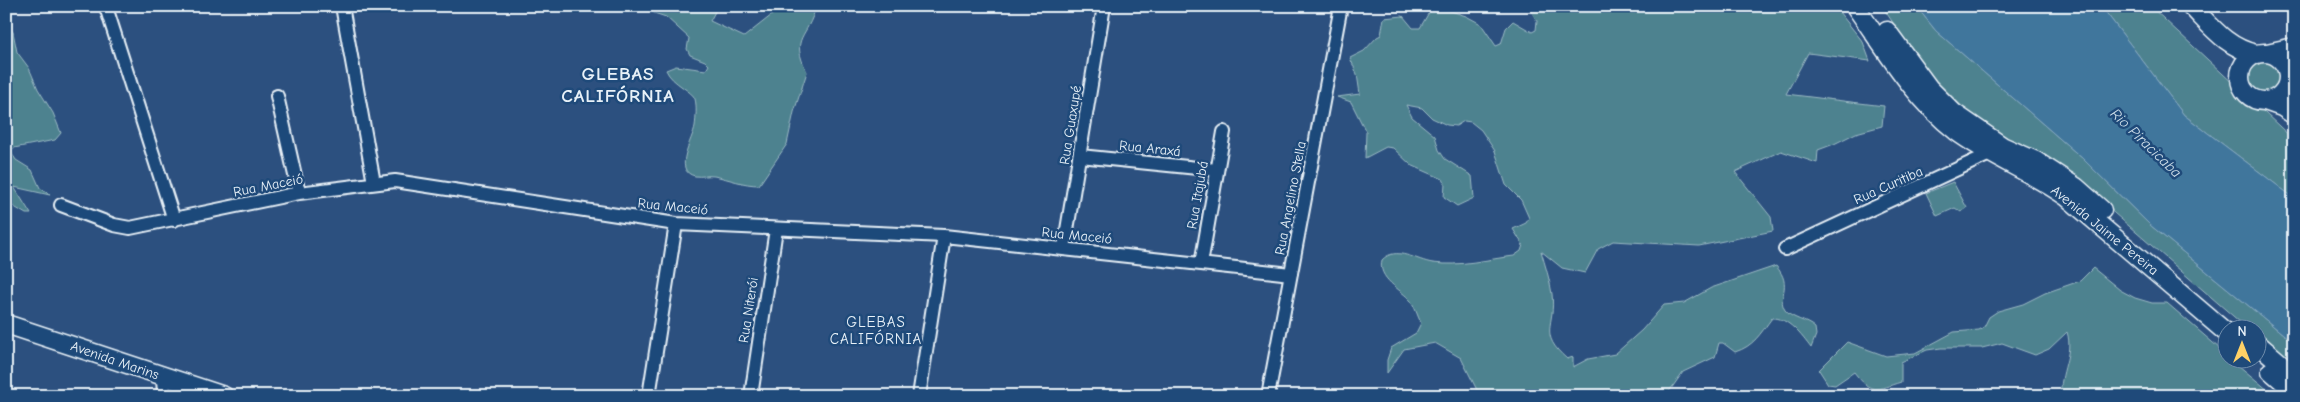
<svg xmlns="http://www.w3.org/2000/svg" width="2300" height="402" font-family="'Comic Neue',sans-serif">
	<rect width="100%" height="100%" fill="#2c507f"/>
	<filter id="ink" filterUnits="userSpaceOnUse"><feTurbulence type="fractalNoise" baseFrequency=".02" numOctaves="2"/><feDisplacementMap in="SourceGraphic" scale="10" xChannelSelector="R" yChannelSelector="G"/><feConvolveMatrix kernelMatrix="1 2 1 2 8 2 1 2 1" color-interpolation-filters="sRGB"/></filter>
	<g filter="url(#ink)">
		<path fill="#4e828f" stroke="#9bbac4" d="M 645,6 L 718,6 L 710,21 L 744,37 L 777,11 L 778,6 L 816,6 C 808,39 789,36 807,72 L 794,112 L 787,144 L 759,185 C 743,185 730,179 714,176 C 708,175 701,177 695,176 C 672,171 693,139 695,126 C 696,119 697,106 695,99 C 693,91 672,84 666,70 L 676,66 L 706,70 L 709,65 L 705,61 L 690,55 L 687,49 L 689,38 L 666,17 L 654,13 Z
			M 1436,6 L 1466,16 L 1481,24 L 1496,46 L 1501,44 L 1506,28 L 1513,21 L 1532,32 L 1536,30 L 1537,21 L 1528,6 L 1837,6 L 1839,12 L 1863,42 L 1870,61 L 1808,53 L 1786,94 L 1884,106 L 1882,126 L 1856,133 L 1834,144 L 1818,150 L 1817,163 L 1781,151 L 1735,172 L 1771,217 L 1773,231 L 1699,246 L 1613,241 L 1598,249 L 1585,273 L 1562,268 L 1541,251 C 1545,265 1550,280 1552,294 C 1556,326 1537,333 1567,359 L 1573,357 L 1573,367 L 1588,359 L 1615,354 L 1642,330 L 1664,305 L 1684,303 L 1711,288 L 1776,266 C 1794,287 1776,296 1785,310 C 1791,319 1807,320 1815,328 L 1816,335 L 1811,348 C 1802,336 1788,317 1772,318 C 1760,334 1754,346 1735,352 L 1723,343 L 1719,343 L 1715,357 L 1683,372 L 1666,396 L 1480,396 L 1461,358 L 1435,343 L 1404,349 L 1387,373 L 1387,360 L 1391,348 L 1416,333 L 1421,323 C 1418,317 1415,307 1411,301 C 1401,289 1377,279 1382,260 C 1396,245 1417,261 1433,263 C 1460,267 1488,259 1514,256 L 1521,251 L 1523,245 L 1513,229 L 1526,223 L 1529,218 L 1521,200 L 1506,185 L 1495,151 L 1481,130 L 1471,122 L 1464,121 L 1456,126 L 1447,125 L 1432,118 L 1422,108 L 1406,105 L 1412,117 L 1435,136 L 1439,150 L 1445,159 L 1472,176 L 1474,198 L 1457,206 L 1444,197 L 1445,183 L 1443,179 L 1411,165 L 1393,148 L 1386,147 L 1365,158 L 1366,132 L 1351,102 L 1337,97 L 1360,94 L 1357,74 L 1350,58 L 1364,51 L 1377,37 L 1381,35 L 1384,18 L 1403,16 L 1413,28 L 1420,28 L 1431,9 Z
			M 1882,6 L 1916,6 L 1936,31 L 2082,158 L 2150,225 L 2294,343 L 2294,370 L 2258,338 L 2258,330 L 2248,329 L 2077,181 L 2039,156 L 1986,127 L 1933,84 Z
			M 2101,6 L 2150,6 L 2294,140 L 2294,198 L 2184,115 Z
			M 6,23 L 13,32 L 17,52 L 29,68 L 38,89 L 53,113 L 61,133 L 55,140 L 14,148 L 10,151 L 16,160 L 32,170 L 40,188 L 50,195 L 14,187 L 31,214 L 26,214 L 6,202 Z
			M2243 77a21 21 0 1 1 42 0a21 21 0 1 1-42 0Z
			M 1953,182 L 1967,208 L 1961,212 L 1955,208 L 1937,216 L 1926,193 Z
			M 2093,268 L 2120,290 L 2135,298 L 2152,303 L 2167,303 L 2227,355 L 2228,360 L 2232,360 L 2275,396 L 2061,396 C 2059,373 2074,354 2067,332 L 2049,349 L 2035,355 L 2002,343 L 1982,348 L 1941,348 L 1927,350 L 1901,362 L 1901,382 C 1875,390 1872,395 1854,372 L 1835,385 L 1828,384 L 1819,370 L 1847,342 L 1886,356 L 1915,353 L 1954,332 L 1979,330 L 1984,327 L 1989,317 L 1998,311 L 2023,304 L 2045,293 L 2080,281 Z"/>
		<path fill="#40769c" stroke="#83a7c1" d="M 1916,6 L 2101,6 L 2184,115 L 2294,198 L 2294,343 L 2150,225 L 2082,158 L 1936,31 Z"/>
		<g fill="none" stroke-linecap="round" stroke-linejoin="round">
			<defs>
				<path id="street" d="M 342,6 L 374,183
					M 106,7 L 174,220
					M 277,96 L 299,193
					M 1080,156 L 1217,170
					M 61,205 L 114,225 L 130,228 L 299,193 L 395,181 L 676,224 L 944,236 L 1291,274
					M 1064,248 L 1104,6
					M 1785,249 L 1996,151
					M 1201,264 L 1224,132
					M 163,376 L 164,396
					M 649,396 L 676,224
					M 751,396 L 776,229
					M 919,396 L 944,236
					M 1268,396 L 1341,6"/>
				<path id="secondary" d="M 1855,6 C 1886,50 1914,98 1956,131 C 1991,157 2032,172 2067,197 L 2228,334
					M 2191,6 C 2211,26 2227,48 2256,54
					M 1887,31 L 1929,88 L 1954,113 L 2002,146 L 2036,161 L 2076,187 L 2102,210
					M 2267,53 L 2294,47
					M2240 77a24 24 0 1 1 48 0a24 24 0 1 1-48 0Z
					M 2265,101 L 2282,107 L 2294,115
					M 6,324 L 224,396
					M 2258,344 L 2294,375
					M 2271,371 L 2294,391"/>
			</defs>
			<use href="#street" stroke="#e8f1f8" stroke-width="16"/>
			<use href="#secondary" stroke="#e8f1f8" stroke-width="21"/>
			<use href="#street" stroke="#1f4a7a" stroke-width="12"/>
			<use href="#secondary" stroke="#1f4a7a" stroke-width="18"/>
		</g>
	</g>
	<g text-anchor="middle" stroke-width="5" stroke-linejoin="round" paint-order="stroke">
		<g font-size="14" fill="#e8f1f8" stroke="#1f4a7a">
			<text transform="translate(1070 125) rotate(-81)" y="5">Rua Guaxupé</text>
			<text transform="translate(1150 148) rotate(6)" y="5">Rua Araxá</text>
			<text transform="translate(268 185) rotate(-11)" y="5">Rua Maceió</text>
			<text transform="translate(1888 185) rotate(-24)" y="5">Rua Curitiba</text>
			<text transform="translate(1197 195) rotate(-80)" y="5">Rua Itajubá</text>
			<text transform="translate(1290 198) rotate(-79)" y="5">Rua Angelino Stella</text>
			<text transform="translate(673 206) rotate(6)" y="5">Rua Maceió</text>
			<text transform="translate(2105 230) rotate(39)" y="5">Avenida Jaime Pereira</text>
			<text transform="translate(1077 235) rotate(6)" y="5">Rua Maceió</text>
			<text transform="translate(748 310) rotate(-81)" y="5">Rua Niterói</text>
			<text transform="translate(115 360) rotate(19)" y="5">Avenida Marins</text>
		</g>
		<g font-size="15" font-style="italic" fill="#cfdfea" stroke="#1f4a7a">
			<text transform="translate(2146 143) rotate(44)" y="5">Rio Piracicaba</text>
		</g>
		<g font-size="15" letter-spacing="1" fill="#e8f1f8" stroke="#1f4a7a">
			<text x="876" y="327">GLEBAS<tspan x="876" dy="17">CALIFÓRNIA</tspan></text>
		</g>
		<g font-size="19" font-weight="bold" letter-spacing="1" fill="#e8f1f8" stroke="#1f4a7a">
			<text x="618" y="80">GLEBAS<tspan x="618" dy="22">CALIFÓRNIA</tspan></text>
		</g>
	</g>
	<rect width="2300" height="402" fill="none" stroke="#1f4a7a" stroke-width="25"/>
	<rect x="12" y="12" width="2275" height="377" fill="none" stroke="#e8f1f8" stroke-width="2" filter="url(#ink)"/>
	<g transform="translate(2242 344)"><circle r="24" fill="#1f4a7a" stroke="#6f8dac"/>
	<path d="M0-4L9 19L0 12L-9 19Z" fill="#ffd166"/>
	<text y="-8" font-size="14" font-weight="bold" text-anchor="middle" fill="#e8f1f8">N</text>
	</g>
</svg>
